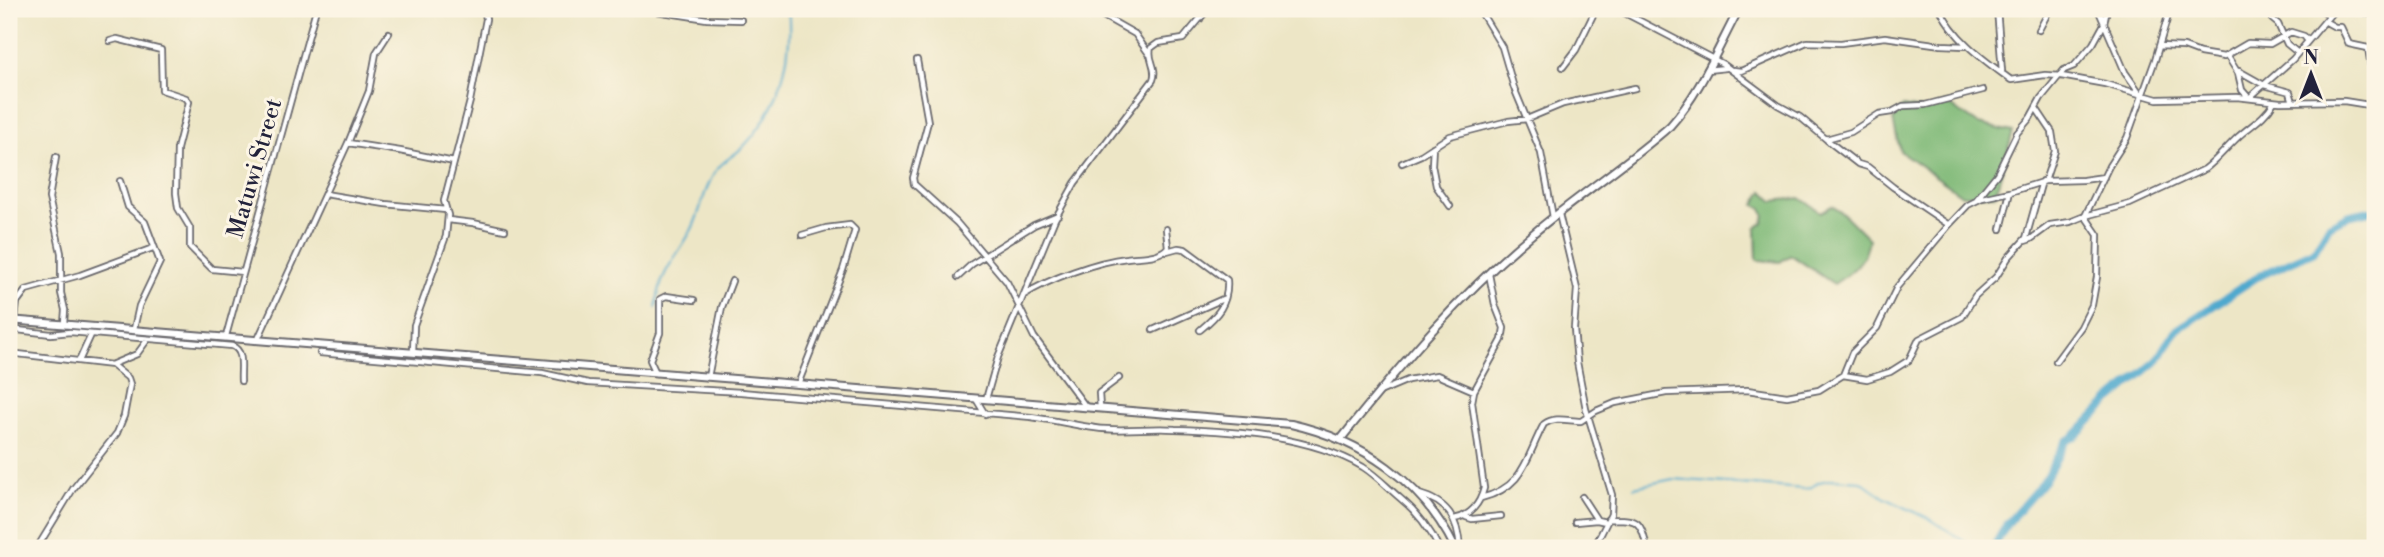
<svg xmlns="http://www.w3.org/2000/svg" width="2384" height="557" font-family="'Libre Bodoni',serif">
	<rect width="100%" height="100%" fill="#fcf5e5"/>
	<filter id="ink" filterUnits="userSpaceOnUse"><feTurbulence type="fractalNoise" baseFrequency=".0143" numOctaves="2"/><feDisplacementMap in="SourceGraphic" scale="14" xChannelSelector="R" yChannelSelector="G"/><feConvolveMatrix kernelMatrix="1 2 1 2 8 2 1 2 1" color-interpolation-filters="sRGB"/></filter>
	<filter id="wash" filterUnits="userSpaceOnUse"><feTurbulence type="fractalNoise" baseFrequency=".00686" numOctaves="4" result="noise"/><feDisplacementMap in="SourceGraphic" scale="28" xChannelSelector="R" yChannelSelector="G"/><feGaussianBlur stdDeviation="1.57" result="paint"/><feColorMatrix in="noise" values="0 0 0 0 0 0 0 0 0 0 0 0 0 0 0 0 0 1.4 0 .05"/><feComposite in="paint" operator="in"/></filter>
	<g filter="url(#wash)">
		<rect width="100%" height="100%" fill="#ede6c6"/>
		<path fill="#80ba78" stroke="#516e5a" stroke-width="2" d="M 1946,103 L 1978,124 L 2013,132 L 1995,195 L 1962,195 L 1900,151 L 1893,120 L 1903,106 L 1926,110 Z
			M 1763,191 L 1773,201 L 1800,198 L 1821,212 L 1832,206 L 1846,216 L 1869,239 C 1866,262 1852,272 1834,284 L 1791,255 L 1780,262 L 1757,260 L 1756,228 L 1763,223 L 1765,215 L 1762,209 L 1755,205 Z"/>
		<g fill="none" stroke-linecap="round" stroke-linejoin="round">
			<path stroke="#50a9ce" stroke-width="2" d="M 656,308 C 661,269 673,263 691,231 C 701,213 703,190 715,172 C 722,161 734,156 743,147 C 778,111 794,58 788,9
				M 1634,487 L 1673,479 L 1804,489 L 1810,488 L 1819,482 L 1834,479 L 1861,481 L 1885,498 L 1930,519 L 1975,548 L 1994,546"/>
			<path stroke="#50a9ce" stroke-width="8" d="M 1993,548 L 2007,524 L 2044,481 L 2066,441 L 2074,437 L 2109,401 L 2158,360 L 2175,331 L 2257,277 L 2314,251 L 2329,226 L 2347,216 L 2375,210"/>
		</g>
	</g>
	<g filter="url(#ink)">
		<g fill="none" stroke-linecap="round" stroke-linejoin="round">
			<defs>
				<path id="street" d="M 643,9 L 707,19 L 741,20
					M 1091,9 L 1135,34 L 1149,54
					M 1198,9 L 1200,19
					M 1479,9 L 1502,47 L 1514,88 L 1541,153 L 1553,217
					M 1617,9 L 1723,64 L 1778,105 L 1800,117 L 1826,139 L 1851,132 L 1879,114 L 1892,112 L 1903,106 L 1925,105 L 1983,90
					M 1940,9 C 1956,41 1983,59 2011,80 L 2045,75 L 2061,76 L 2105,84 L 2157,99 L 2237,97 L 2280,102 L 2344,101 L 2375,106
					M 1997,9 L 2002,71
					M 2098,9 L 2125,72 L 2142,96
					M 2253,9 L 2268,11 L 2274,9
					M 2268,9 L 2272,19 L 2278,24 L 2287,44 L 2298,53
					M 2320,9 L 2330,15
					M 2357,9 L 2375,16
					M 2326,22 L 2335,27 L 2341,27 L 2349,44 L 2368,48 L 2371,67 L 2375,69
					M 2039,30 L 2050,9
					M 110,41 L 117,39 L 161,50 L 162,90 L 186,98 L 189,102 L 177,149 L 176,193 L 178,208 L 190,228 L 190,247 L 212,269 L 243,272
					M 2159,46 L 2184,47 L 2200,53 L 2224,57 L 2248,43 L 2270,44 L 2291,32 L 2304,36 L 2308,41
					M 2228,57 L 2238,73 L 2242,90 L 2249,98 L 2293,59 L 2335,9
					M 917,60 L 928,122 L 913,178 L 914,184 L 957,223 L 1007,282 L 1034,337 L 1086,407
					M 1563,67 L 1576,50 L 1596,9
					M 1707,70 L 1726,68
					M 1733,70 L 1741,71 L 1807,42 L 1841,43 L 1885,37 L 1941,45 L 1965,46
					M 2239,71 L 2264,85 L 2290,92 L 2293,102
					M 2036,108 L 2052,132 L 2055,151 L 2045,181
					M 1827,140 L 1858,164 L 1868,167 L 1893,187 L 1949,225
					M 348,143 L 400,151 L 454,162
					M 2373,144 L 2375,144
					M 1433,147 L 1432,165 L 1436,186 L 1450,206
					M 56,157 L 49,198 L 61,253 L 61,293 L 65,310 L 64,323
					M 1402,163 L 1421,155 L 1450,136 L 1508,121 L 1527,119 L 1563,104 L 1635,88
					M 120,181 L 128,207 L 145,222 L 160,262 L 139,306 L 134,329
					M 325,194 L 385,204 L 446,210
					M 1976,200 L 1997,174 L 2017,133 L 2030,118 L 2041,98 L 2064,70 L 2074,66 L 2093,44 L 2104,24 L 2107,9
					M 1559,214 L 1577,289 L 1574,329 L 1577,362 L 1586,409 L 1612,495 L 1611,514 L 1594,548
					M 448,220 L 473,223 L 505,230
					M 2001,229 L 2010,192
					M 2025,241 L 2031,239 L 2050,225 L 2070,222 L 2085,216 L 2130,204 L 2205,169 C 2217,160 2226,148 2238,137 C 2250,126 2265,118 2274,102
					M 1167,251 L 1178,248 L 1185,249 L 1227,280 C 1229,304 1217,316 1200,330
					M 958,277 L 972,264 L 1034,225 L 1058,215
					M 1024,295 C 1048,279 1098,261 1127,258 C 1140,256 1159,258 1168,247 L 1166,229
					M 15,320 L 17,302 L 26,290 L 80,275 L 153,248
					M 9,329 L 51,334 L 70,332 L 232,346 C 245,351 240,368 241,381
					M 1153,330 L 1225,298
					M 226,336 L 316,9
					M 258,339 L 348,143 L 369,91 L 376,53 L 389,33
					M 413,352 L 414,325 L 446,236 L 448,215 L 444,201 L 470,101 L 486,19 L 485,13 L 480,9
					M 9,353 L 112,365 L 128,378 L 130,384 L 124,416 L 117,433 L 73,489 L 37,548
					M 320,353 L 542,373 L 588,383 L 741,392 L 1031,417 C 1053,420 1074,425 1095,428 C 1121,432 1149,427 1175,429 C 1236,431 1310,436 1363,467 C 1377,476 1387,487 1400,498 C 1416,511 1430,529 1439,548
					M 79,361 L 91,335
					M 2056,361 L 2081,327 L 2092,305 L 2097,277 L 2098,235 L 2085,216 L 2109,166 L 2127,138 L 2155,60 L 2170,9
					M 113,364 L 137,354 L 148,339
					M 656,373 L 650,360 L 660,333 L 660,299 L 666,296 L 694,300
					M 1843,375 L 1867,379 L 1890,372 L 1909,360 L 1919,339 L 1962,317 L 1975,296 L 1996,277 L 2008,258 L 2026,238 L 2042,181
					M 708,377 L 722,307 L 732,281
					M 798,384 L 843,270 L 855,230 L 850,225 L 826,228 L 802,235
					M 1382,391 L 1408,380 L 1437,375 L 1474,391
					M 976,399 L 985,414
					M 986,399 L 998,357 L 1055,219 L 1075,183 L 1153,80 C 1158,67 1147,59 1151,48 L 1158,43 L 1183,39 L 1208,9
					M 1100,408 L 1099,393 L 1119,378
					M 1419,494 C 1448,502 1458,519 1460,548
					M 1582,497 L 1597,520
					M 1481,498 C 1525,487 1525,459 1544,424 C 1556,416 1568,421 1581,421 L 1596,411 L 1615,403 L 1666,393 L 1747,390 L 1787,396 L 1819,390 L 1843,375 L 1852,353 L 1877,328 L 1897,287 L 1949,225 L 1968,205 L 1982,198 L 2010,192 L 2045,181 L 2083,180 L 2104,177
					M 1466,517 L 1472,519 L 1501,516
					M 1454,519 C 1470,516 1480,504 1484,488 L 1472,402 L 1474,391 L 1502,340 L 1504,328 L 1495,305 L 1489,274
					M 1608,519 C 1638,519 1640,519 1647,548
					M 1575,522 L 1597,520 L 1606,522"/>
				<path id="secondary" d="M 9,320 L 1291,424 C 1362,440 1423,482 1455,548
					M 1341,439 C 1400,365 1462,292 1535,232 C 1579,195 1627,164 1670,126 C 1700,93 1718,48 1739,9"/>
			</defs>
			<use href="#street" stroke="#69676c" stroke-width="8"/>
			<use href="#secondary" stroke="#69676c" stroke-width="10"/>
			<use href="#street" stroke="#fff" stroke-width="4.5"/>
			<use href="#secondary" stroke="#fff" stroke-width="6"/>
		</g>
	</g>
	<g text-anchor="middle" stroke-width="6" stroke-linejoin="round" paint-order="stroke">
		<g font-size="23" fill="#22223b" stroke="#fcf5e5">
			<text transform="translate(254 168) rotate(-74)" y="8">Matuwi Street</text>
		</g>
	</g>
	<rect width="2384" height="557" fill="none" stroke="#fcf5e5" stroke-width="35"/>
	<g transform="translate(2311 74)" stroke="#fcf5e5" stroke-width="5" paint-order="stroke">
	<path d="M0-5L12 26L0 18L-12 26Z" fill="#22223b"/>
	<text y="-10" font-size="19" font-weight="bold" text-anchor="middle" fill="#22223b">N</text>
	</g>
</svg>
